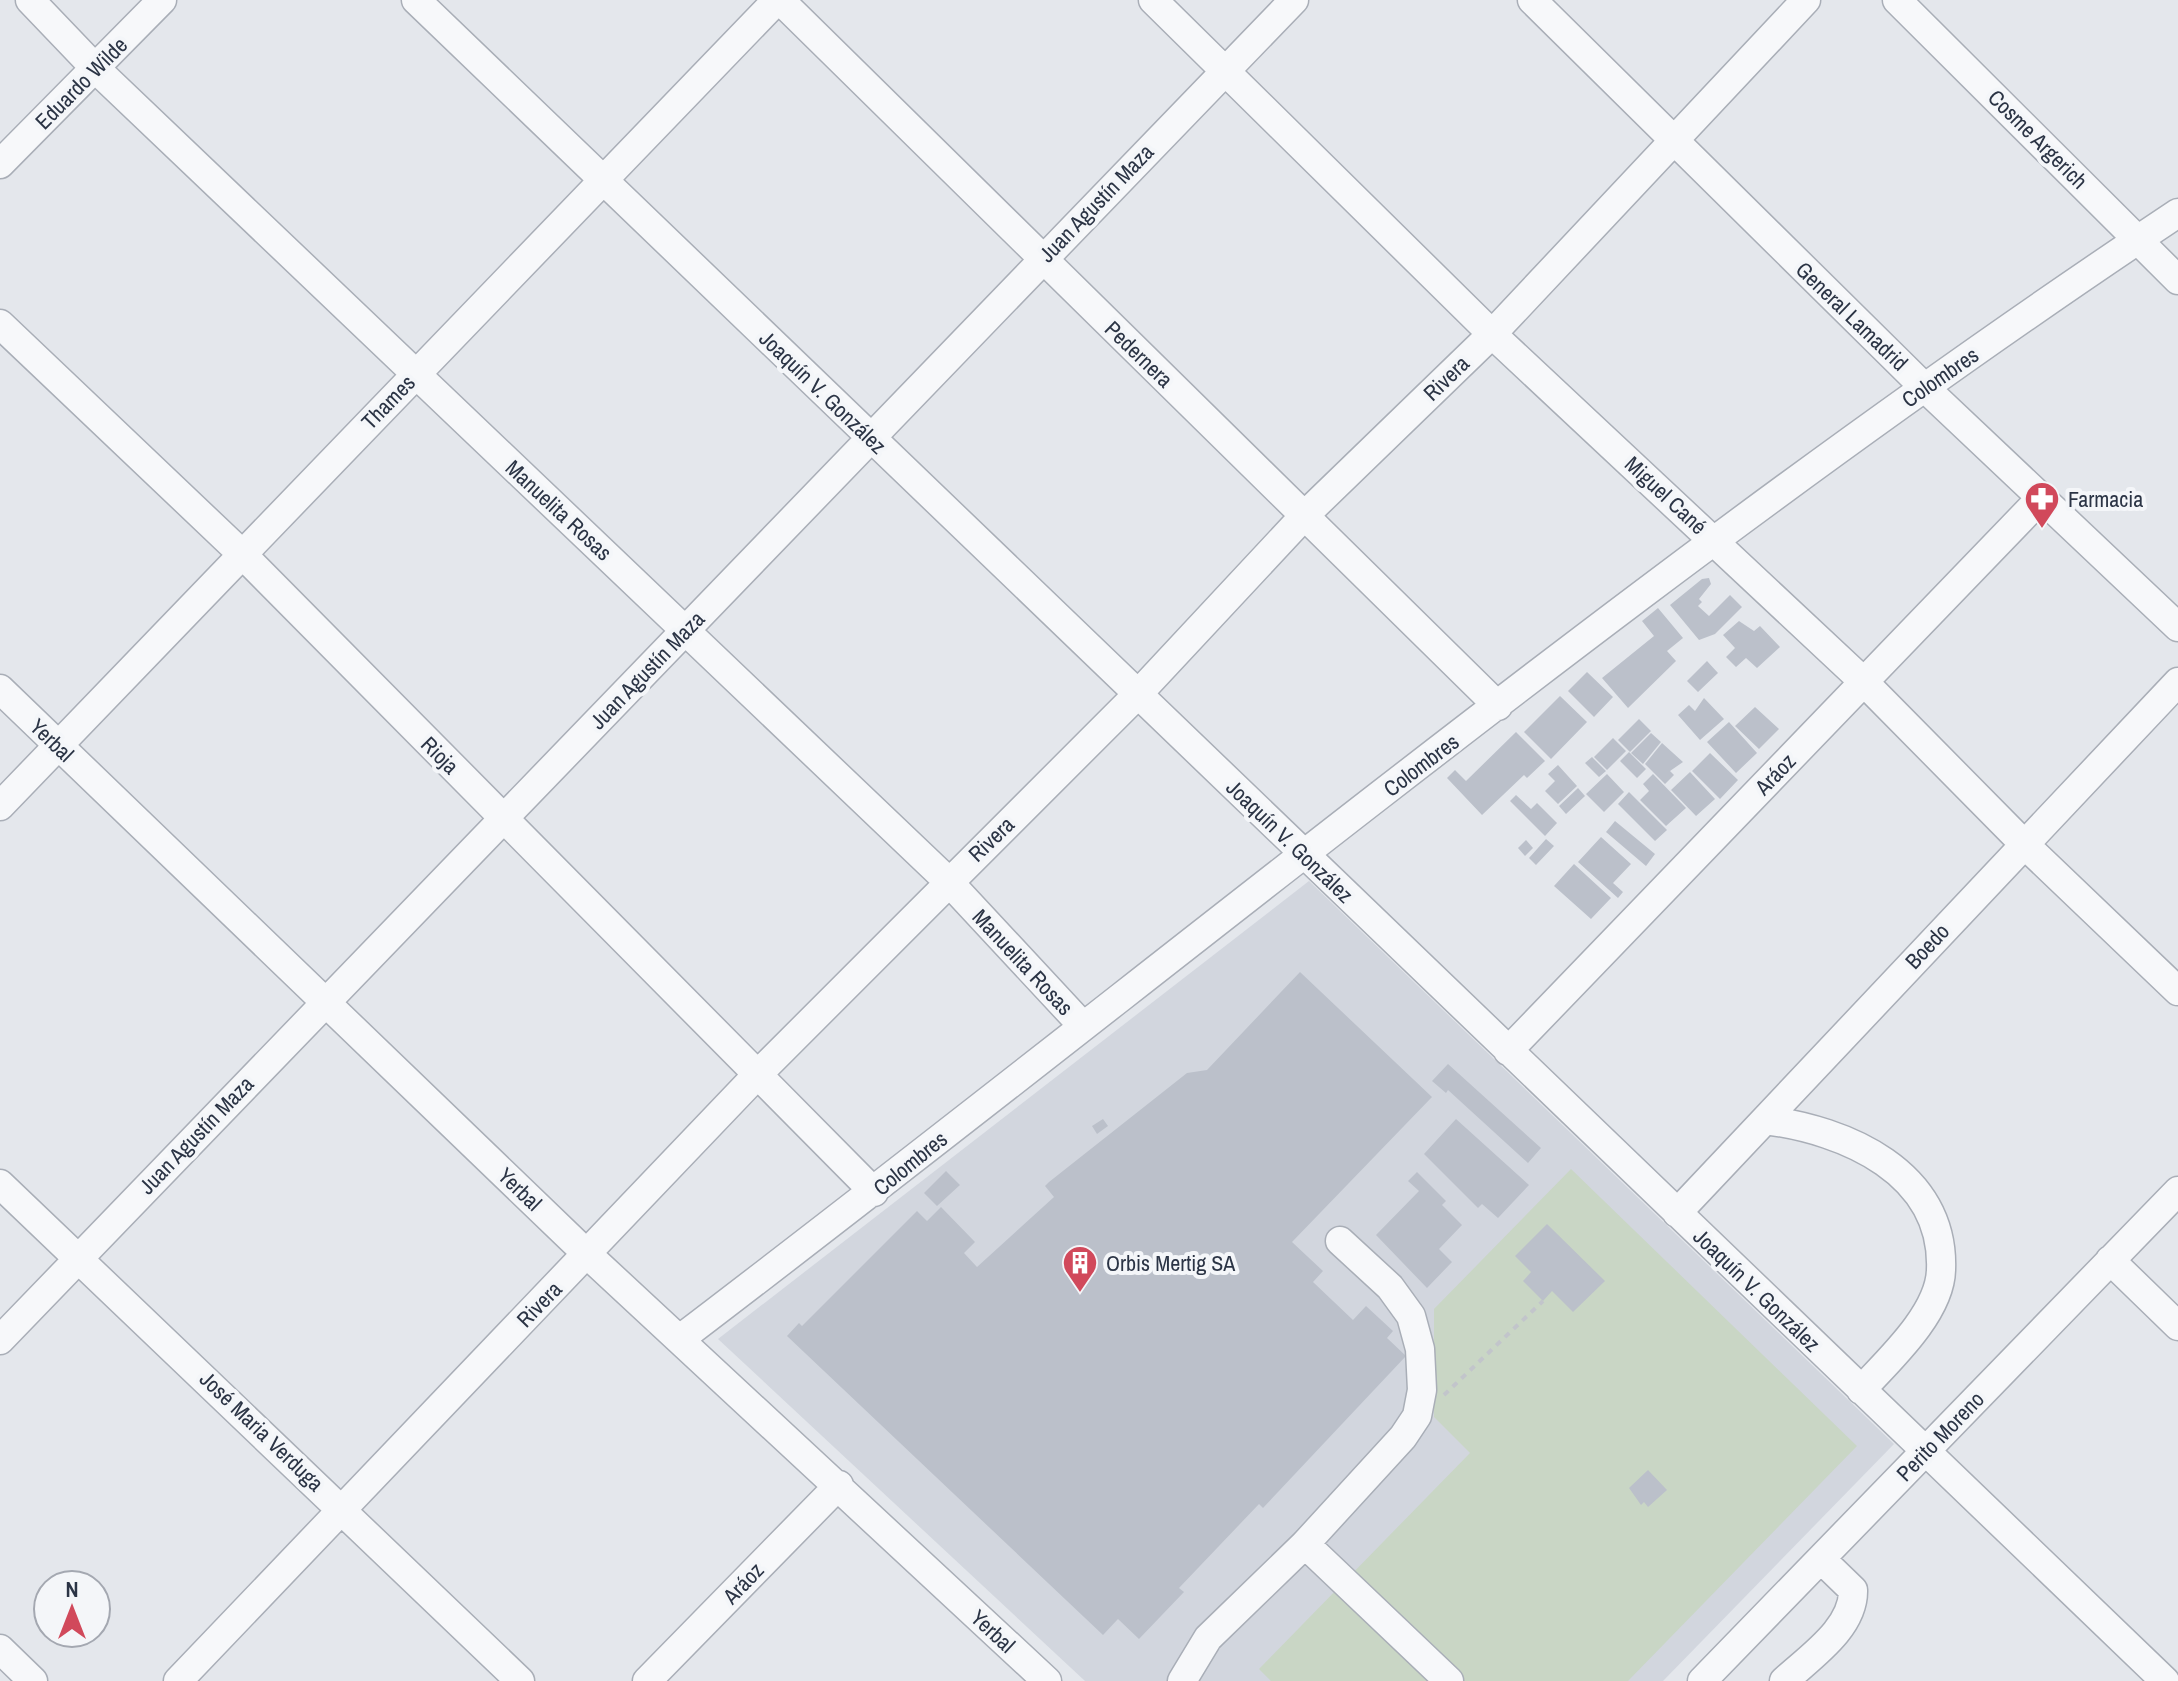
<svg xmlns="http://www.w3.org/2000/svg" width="2178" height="1681" font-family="'Archivo Narrow',sans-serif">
	<rect width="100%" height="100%" fill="#e4e7ec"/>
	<path fill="#d2d6de" d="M 1309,881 L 1894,1444 L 1663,1681 L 1085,1681 L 718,1339 Z"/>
	<path fill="#c9d6c5" d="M 1571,1169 L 1857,1446 L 1628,1681 L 1271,1681 L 1259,1669 L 1470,1453 L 1434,1417 L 1434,1309 Z"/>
	<path fill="#bbc0ca" d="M 1709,578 L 1711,584 L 1699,599 L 1702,602 L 1698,606 L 1709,616 L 1730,595 L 1742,607 L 1715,634 L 1699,640 L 1670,605 L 1702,579 Z
		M 1658,608 L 1683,638 L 1667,651 L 1676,661 L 1628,708 L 1602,678 L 1654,636 L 1642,621 Z
		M 1739,621 L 1754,631 L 1760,626 L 1780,647 L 1757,668 L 1746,658 L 1736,667 L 1726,657 L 1735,648 L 1723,635 Z
		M 1707,661 L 1718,673 L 1698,692 L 1687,681 Z
		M 1587,672 L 1613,697 L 1594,717 L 1568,691 Z
		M 1560,696 L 1587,722 L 1551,759 L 1524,732 Z
		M 1704,698 L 1724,719 L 1700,740 L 1678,715 L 1689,705 L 1695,711 Z
		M 1755,707 L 1779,729 L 1759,749 L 1735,726 Z
		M 1639,719 L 1651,731 L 1630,752 L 1618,740 Z
		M 1729,722 L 1757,753 L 1736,773 L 1707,742 Z
		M 1516,732 L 1545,761 L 1527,778 L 1524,775 L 1482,815 L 1447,778 L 1455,770 L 1466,781 Z
		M 1651,733 L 1661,742 L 1643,764 L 1631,753 Z
		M 1613,738 L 1626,751 L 1607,770 L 1594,757 Z
		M 1662,743 L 1683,762 L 1670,771 L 1674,775 L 1665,784 L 1645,764 Z
		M 1629,752 L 1646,769 L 1637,778 L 1620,761 Z
		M 1710,753 L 1738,780 L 1720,799 L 1692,771 Z
		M 1592,757 L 1606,771 L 1599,777 L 1585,763 Z
		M 1558,765 L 1577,786 L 1558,804 L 1545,791 L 1555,781 L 1548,774 Z
		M 1690,772 L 1715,799 L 1696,816 L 1671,790 Z
		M 1607,774 L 1624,792 L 1604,812 L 1586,794 Z
		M 1653,774 L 1686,808 L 1666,826 L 1640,800 L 1649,791 L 1643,784 Z
		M 1578,788 L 1585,796 L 1566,814 L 1559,806 Z
		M 1629,792 L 1667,830 L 1655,841 L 1618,804 Z
		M 1516,795 L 1531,809 L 1537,803 L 1557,823 L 1545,836 L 1510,801 Z
		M 1615,821 L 1655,854 L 1646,866 L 1606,832 Z
		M 1601,837 L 1631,864 L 1613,883 L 1623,892 L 1618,898 L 1578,862 Z
		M 1546,839 L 1554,846 L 1536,865 L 1529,858 Z
		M 1526,840 L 1533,848 L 1525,856 L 1518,848 Z
		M 1574,864 L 1611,898 L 1591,919 L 1554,886 Z
		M 1300,972 L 1432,1097 L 1292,1242 L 1323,1271 L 1313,1282 L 1353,1320 L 1366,1306 L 1393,1331 L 1387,1338 L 1406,1356 L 1263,1508 L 1259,1504 L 1179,1588 L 1184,1592 L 1139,1639 L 1118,1619 L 1103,1635 L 787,1336 L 799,1323 L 802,1326 L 917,1211 L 927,1221 L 941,1207 L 975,1242 L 964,1253 L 977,1267 L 1054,1197 L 1045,1186 L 1049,1182 L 1187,1073 L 1207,1070 Z
		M 1448,1064 L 1541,1148 L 1528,1163 L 1448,1090 L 1446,1093 L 1432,1081 Z
		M 1103,1119 L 1108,1126 L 1097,1134 L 1092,1126 Z
		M 1456,1119 L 1529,1185 L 1498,1218 L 1482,1204 L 1478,1208 L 1424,1154 Z
		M 946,1171 L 960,1185 L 937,1206 L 924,1193 Z
		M 1417,1172 L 1446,1201 L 1442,1205 L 1462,1225 L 1439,1249 L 1452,1262 L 1427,1288 L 1376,1235 L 1419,1191 L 1408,1181 Z
		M 1547,1224 L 1605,1281 L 1573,1312 L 1552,1291 L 1543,1301 L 1523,1281 L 1531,1272 L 1515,1256 Z
		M 1648,1470 L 1667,1490 L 1648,1507 L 1644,1502 L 1641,1505 L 1629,1488 Z"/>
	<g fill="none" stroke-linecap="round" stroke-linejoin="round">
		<defs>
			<path id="minor" d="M 30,0 L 96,69 L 948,881 L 1082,1025
				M 416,0 L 2165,1681
				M 780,0 L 1498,706
				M 1153,0 L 1492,334 L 1864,682 L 2023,843 L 2178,991
				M 1532,0 L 1924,387 L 2178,627
				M 1897,0 L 2178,280
				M 0,164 L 162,0
				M 0,324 L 241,553 L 874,1192
				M 0,689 L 587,1254 L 1047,1681
				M 0,806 L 777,0
				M 1508,1051 L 2042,497
				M 1765,1120 C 1845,1130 1945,1172 1941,1270 C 1940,1313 1889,1360 1861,1390
				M 0,1184 L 520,1681
				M 1677,1213 L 2178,682
				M 2110,1260 L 2178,1326
				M 680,1339 C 1177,961 1657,559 2178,213
				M 0,1340 L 1294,0
				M 1305,1544 L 1449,1681
				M 0,1649 L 33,1681
				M 178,1681 L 757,1075 L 1138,694 L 1305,515 L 1492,334 L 1806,0
				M 647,1681 L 839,1485
				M 1182,1681 L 1208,1638 L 1305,1544 L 1403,1437 L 1417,1416 L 1422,1390 L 1420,1349 L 1411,1316 L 1390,1287 L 1340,1241
				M 1702,1681 L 2178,1191
				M 1784,1681 C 1810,1657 1854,1628 1853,1590 L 1821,1559"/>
		</defs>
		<use href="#minor" stroke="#a9aeb7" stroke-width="31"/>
		<path stroke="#c2c5cb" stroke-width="4" stroke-dasharray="6 6" stroke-linecap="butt" d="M 1444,1395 L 1543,1301"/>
		<use href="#minor" stroke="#f7f8fa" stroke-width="28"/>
	</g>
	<defs>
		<symbol id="pharmacy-pin" viewBox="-11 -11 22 30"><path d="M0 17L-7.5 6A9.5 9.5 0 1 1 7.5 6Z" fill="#d1495b" stroke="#f4f6f9"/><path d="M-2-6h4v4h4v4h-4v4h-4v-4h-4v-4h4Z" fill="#fff"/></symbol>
		<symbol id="building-pin" viewBox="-11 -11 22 30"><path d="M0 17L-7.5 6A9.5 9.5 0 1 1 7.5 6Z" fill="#d1495b" stroke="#f4f6f9"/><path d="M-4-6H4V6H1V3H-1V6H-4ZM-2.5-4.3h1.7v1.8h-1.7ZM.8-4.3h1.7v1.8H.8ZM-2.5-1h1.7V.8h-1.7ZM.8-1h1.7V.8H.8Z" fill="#fff"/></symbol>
	</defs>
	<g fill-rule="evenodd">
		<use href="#pharmacy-pin" x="2022" y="479" width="40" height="54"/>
		<use href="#building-pin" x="1060" y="1243" width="40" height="54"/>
	</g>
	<g text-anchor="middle" stroke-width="8" stroke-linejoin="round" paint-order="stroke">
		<g font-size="22" fill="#2b3445" stroke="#f4f6f9">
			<text transform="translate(81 83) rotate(-45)" y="8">Eduardo Wilde</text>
			<text transform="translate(2038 139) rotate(45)" y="8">Cosme Argerich</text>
			<text transform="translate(1096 203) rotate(-46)" y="8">Juan Agustín Maza</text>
			<text transform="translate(1852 316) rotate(44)" y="8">General Lamadrid</text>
			<text transform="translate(1139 354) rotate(44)" y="8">Pedernera</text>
			<text transform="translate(1940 377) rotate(-35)" y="8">Colombres</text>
			<text transform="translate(1446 378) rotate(-44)" y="8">Rivera</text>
			<text transform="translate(823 392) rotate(44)" y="8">Joaquín V. González</text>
			<text transform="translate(388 402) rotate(-46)" y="8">Thames</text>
			<text transform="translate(1666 495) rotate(43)" y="8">Miguel Cané</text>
			<text transform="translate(559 510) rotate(43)" y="8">Manuelita Rosas</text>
			<text transform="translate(647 670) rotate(-46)" y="8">Juan Agustín Maza</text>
			<text transform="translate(52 740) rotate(44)" y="8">Yerbal</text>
			<text transform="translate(440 755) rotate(45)" y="8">Rioja</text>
			<text transform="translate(1421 765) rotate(-37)" y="8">Colombres</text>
			<text transform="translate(1775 774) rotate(-46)" y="8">Aráoz</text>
			<text transform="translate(991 839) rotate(-44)" y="8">Rivera</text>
			<text transform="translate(1290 841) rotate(44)" y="8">Joaquín V. González</text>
			<text transform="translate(1927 946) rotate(-47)" y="8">Boedo</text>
			<text transform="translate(1023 962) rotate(47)" y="8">Manuelita Rosas</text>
			<text transform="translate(196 1135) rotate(-46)" y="8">Juan Agustín Maza</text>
			<text transform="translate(910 1163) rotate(-39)" y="8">Colombres</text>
			<text transform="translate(520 1189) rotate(44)" y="8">Yerbal</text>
			<text transform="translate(1757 1290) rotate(44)" y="8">Joaquín V. González</text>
			<text transform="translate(539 1304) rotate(-46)" y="8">Rivera</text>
			<text transform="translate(262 1431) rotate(44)" y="8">José Maria Verduga</text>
			<text transform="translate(1940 1436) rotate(-46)" y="8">Perito Moreno</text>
			<text transform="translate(743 1583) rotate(-46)" y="8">Aráoz</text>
			<text transform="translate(993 1631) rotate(43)" y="8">Yerbal</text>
		</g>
		<g font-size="22" fill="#2b3445" stroke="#f4f6f9" text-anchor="start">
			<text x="2068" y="507">Farmacia</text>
			<text x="1106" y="1271">Orbis Mertig SA</text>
		</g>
	</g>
	<g transform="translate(72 1609)"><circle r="38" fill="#f4f6f9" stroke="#a4a8b1" stroke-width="2"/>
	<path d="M0-6L14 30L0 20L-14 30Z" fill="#d1495b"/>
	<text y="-12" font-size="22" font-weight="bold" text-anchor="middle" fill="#2b3445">N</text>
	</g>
</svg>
